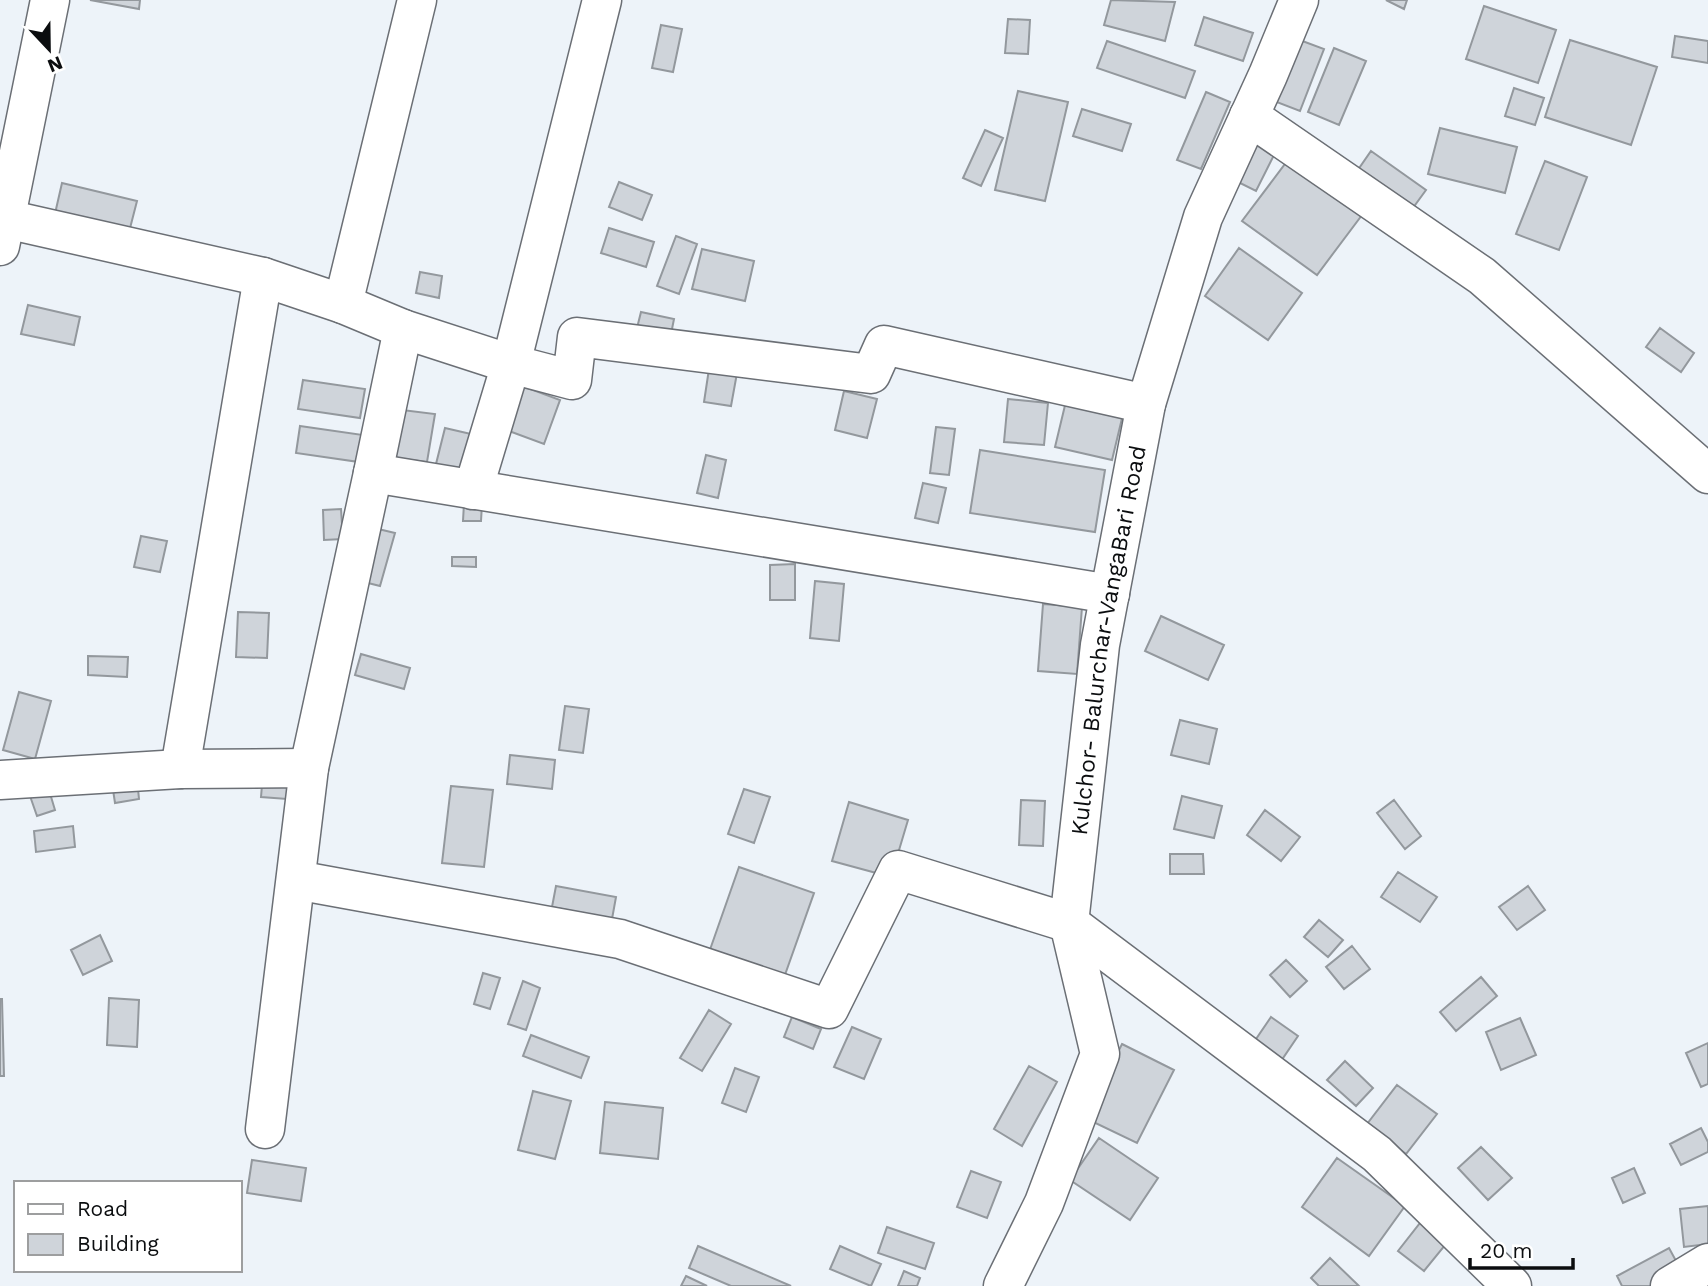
<svg xmlns="http://www.w3.org/2000/svg" width="1708" height="1286" font-family="'Work Sans',sans-serif">
	<rect width="100%" height="100%" fill="#edf3f9"/>
	<path fill="#cfd4da" stroke="#93989d" stroke-width="2" d="M 90,0 L 140,0 L 139,9 Z
		M 1111,0 L 1175,2 L 1165,41 L 1104,25 Z
		M 1386,0 L 1407,0 L 1404,9 Z
		M 1484,6 L 1556,30 L 1538,83 L 1466,59 Z
		M 1204,17 L 1253,33 L 1243,61 L 1195,45 Z
		M 1008,19 L 1030,20 L 1028,54 L 1005,53 Z
		M 661,25 L 682,29 L 673,72 L 652,68 Z
		M 1675,36 L 1708,41 L 1708,63 L 1672,57 Z
		M 1297,39 L 1324,49 L 1300,111 L 1274,101 Z
		M 1570,40 L 1657,67 L 1631,145 L 1545,117 Z
		M 1107,41 L 1195,71 L 1185,98 L 1097,68 Z
		M 1334,48 L 1366,61 L 1339,125 L 1308,112 Z
		M 1514,88 L 1544,98 L 1535,125 L 1505,116 Z
		M 1018,91 L 1068,102 L 1045,201 L 995,190 Z
		M 1206,92 L 1230,102 L 1201,169 L 1177,160 Z
		M 1082,109 L 1131,124 L 1122,151 L 1073,136 Z
		M 1440,128 L 1517,147 L 1505,193 L 1428,174 Z
		M 985,130 L 1003,138 L 981,186 L 963,178 Z
		M 1255,138 L 1277,149 L 1256,191 L 1234,180 Z
		M 1371,151 L 1426,190 L 1407,216 L 1353,177 Z
		M 1288,160 L 1362,215 L 1317,275 L 1242,221 Z
		M 1545,161 L 1587,177 L 1559,250 L 1516,234 Z
		M 619,182 L 652,195 L 642,220 L 609,207 Z
		M 62,183 L 137,201 L 128,236 L 54,218 Z
		M 609,228 L 654,242 L 646,267 L 601,253 Z
		M 676,236 L 697,244 L 679,294 L 657,286 Z
		M 1239,248 L 1302,293 L 1268,340 L 1205,296 Z
		M 702,249 L 754,261 L 745,301 L 692,289 Z
		M 420,272 L 442,276 L 439,298 L 416,293 Z
		M 28,305 L 80,317 L 74,345 L 21,334 Z
		M 641,312 L 674,319 L 670,339 L 636,332 Z
		M 1660,328 L 1694,353 L 1681,372 L 1646,347 Z
		M 709,369 L 737,373 L 731,406 L 704,402 Z
		M 303,380 L 365,389 L 360,418 L 298,409 Z
		M 517,384 L 560,400 L 544,444 L 501,428 Z
		M 844,391 L 877,399 L 867,438 L 835,430 Z
		M 1067,397 L 1124,410 L 1112,460 L 1055,447 Z
		M 1008,399 L 1048,403 L 1044,445 L 1004,442 Z
		M 394,409 L 435,414 L 427,462 L 387,457 Z
		M 300,426 L 363,435 L 359,462 L 296,453 Z
		M 936,427 L 955,429 L 949,475 L 930,473 Z
		M 445,428 L 471,434 L 462,474 L 435,468 Z
		M 980,450 L 1105,470 L 1095,532 L 970,513 Z
		M 706,455 L 726,460 L 718,498 L 697,493 Z
		M 923,483 L 946,488 L 938,523 L 915,518 Z
		M 464,503 L 482,504 L 481,521 L 463,521 Z
		M 341,509 L 343,539 L 324,540 L 323,510 Z
		M 370,527 L 395,533 L 380,586 L 356,580 Z
		M 141,536 L 167,541 L 160,572 L 134,567 Z
		M 452,557 L 476,557 L 476,567 L 452,566 Z
		M 795,564 L 795,600 L 770,600 L 770,565 Z
		M 815,581 L 844,584 L 839,641 L 810,638 Z
		M 1043,604 L 1082,607 L 1077,674 L 1038,671 Z
		M 238,612 L 269,613 L 267,658 L 236,657 Z
		M 1161,616 L 1224,645 L 1208,680 L 1145,651 Z
		M 361,654 L 410,668 L 404,689 L 355,675 Z
		M 88,656 L 128,657 L 127,677 L 88,675 Z
		M 19,692 L 51,701 L 35,759 L 3,750 Z
		M 565,706 L 589,709 L 583,753 L 559,750 Z
		M 1180,720 L 1217,729 L 1209,764 L 1171,755 Z
		M 510,755 L 555,760 L 552,789 L 507,784 Z
		M 263,773 L 289,775 L 287,799 L 261,797 Z
		M 137,779 L 139,799 L 115,803 L 112,783 Z
		M 451,786 L 493,790 L 484,867 L 442,863 Z
		M 744,789 L 770,797 L 754,843 L 728,834 Z
		M 49,790 L 55,810 L 37,816 L 30,796 Z
		M 1182,796 L 1222,806 L 1214,838 L 1174,829 Z
		M 1021,800 L 1045,801 L 1043,846 L 1019,845 Z
		M 1394,800 L 1421,836 L 1405,849 L 1377,813 Z
		M 849,802 L 908,820 L 891,877 L 832,861 Z
		M 1265,810 L 1300,837 L 1281,861 L 1247,835 Z
		M 73,826 L 75,847 L 36,852 L 34,831 Z
		M 1170,854 L 1203,854 L 1204,874 L 1170,874 Z
		M 739,867 L 814,893 L 781,986 L 706,961 Z
		M 1398,872 L 1437,897 L 1420,922 L 1381,897 Z
		M 556,886 L 616,897 L 612,919 L 552,907 Z
		M 1528,886 L 1545,910 L 1517,930 L 1499,907 Z
		M 1319,920 L 1343,940 L 1328,957 L 1304,937 Z
		M 100,935 L 112,961 L 83,975 L 71,950 Z
		M 1352,946 L 1370,969 L 1344,989 L 1326,967 Z
		M 1286,960 L 1307,981 L 1290,997 L 1270,975 Z
		M 483,973 L 500,978 L 490,1009 L 474,1004 Z
		M 1481,977 L 1497,996 L 1456,1031 L 1440,1012 Z
		M 523,981 L 540,988 L 526,1030 L 508,1024 Z
		M 109,998 L 139,1000 L 137,1047 L 107,1045 Z
		M 0,999 L 2,999 L 4,1076 L 0,1076 Z
		M 709,1010 L 731,1024 L 702,1071 L 680,1058 Z
		M 792,1017 L 821,1029 L 813,1049 L 784,1037 Z
		M 1271,1017 L 1298,1036 L 1281,1061 L 1254,1042 Z
		M 1520,1018 L 1536,1055 L 1501,1070 L 1486,1032 Z
		M 852,1027 L 881,1039 L 864,1079 L 834,1067 Z
		M 531,1035 L 589,1057 L 581,1078 L 523,1056 Z
		M 1708,1043 L 1708,1084 L 1701,1087 L 1686,1053 Z
		M 1122,1044 L 1174,1070 L 1137,1143 L 1085,1118 Z
		M 1345,1061 L 1373,1088 L 1356,1106 L 1327,1080 Z
		M 1029,1066 L 1057,1082 L 1022,1146 L 994,1129 Z
		M 735,1068 L 759,1077 L 746,1112 L 722,1103 Z
		M 1397,1085 L 1437,1114 L 1406,1154 L 1367,1124 Z
		M 533,1091 L 571,1101 L 555,1159 L 518,1150 Z
		M 605,1102 L 663,1108 L 658,1159 L 600,1153 Z
		M 1701,1128 L 1708,1142 L 1708,1152 L 1681,1165 L 1670,1144 Z
		M 1099,1138 L 1158,1178 L 1130,1220 L 1070,1180 Z
		M 1481,1147 L 1512,1178 L 1488,1200 L 1458,1168 Z
		M 1337,1158 L 1405,1206 L 1369,1256 L 1302,1207 Z
		M 252,1160 L 306,1168 L 301,1201 L 247,1193 Z
		M 1634,1168 L 1645,1193 L 1623,1203 L 1612,1178 Z
		M 971,1171 L 1001,1182 L 987,1218 L 957,1207 Z
		M 1708,1206 L 1708,1244 L 1684,1247 L 1680,1209 Z
		M 1420,1223 L 1446,1244 L 1424,1271 L 1398,1251 Z
		M 887,1227 L 934,1243 L 925,1269 L 878,1253 Z
		M 698,1246 L 791,1286 L 731,1286 L 689,1268 Z
		M 840,1246 L 881,1264 L 871,1286 L 830,1269 Z
		M 1669,1248 L 1681,1270 L 1652,1286 L 1622,1286 L 1617,1276 Z
		M 1330,1258 L 1359,1286 L 1319,1286 L 1311,1278 Z
		M 904,1271 L 920,1278 L 917,1286 L 898,1286 Z
		M 686,1276 L 707,1286 L 681,1286 Z"/>
	<g fill="none" stroke-linecap="round" stroke-linejoin="round">
		<defs>
			<g id="street">
				<path d="M 1249,116 L 1482,276 L 1708,474"/>
				<path d="M 6,219 L 263,277"/>
				<path d="M 0,246 L 50,0"/>
				<path d="M 403,329 L 511,364 L 572,380 L 577,337 L 871,374 L 884,345 L 1146,404"/>
				<path d="M 373,473 L 403,329 L 343,304 L 417,0"/>
				<path d="M 473,490 L 511,364 L 602,0"/>
				<path d="M 309,768 L 373,473 L 1110,594"/>
				<path d="M 180,769 L 263,277 L 343,304"/>
				<path d="M 0,780 L 180,769 L 309,768 L 265,1129"/>
				<path d="M 296,880 L 620,939 L 829,1009 L 898,870 L 1069,923 L 1377,1154 L 1512,1286"/>
				<path id="s1" d="M 1003,1286 L 1044,1203 L 1100,1054 L 1069,923 L 1100,645 L 1146,404 L 1203,217 L 1268,75 L 1299,0"/>
				<path d="M 1670,1286 L 1708,1263"/>
			</g>
		</defs>
		<use href="#street" stroke="#6b6f75" stroke-width="41"/>
		<use href="#street" stroke="#fff" stroke-width="38"/>
	</g>
	<g text-anchor="middle" stroke-width="5" stroke-linejoin="round" paint-order="stroke">
		<g font-size="23" fill="#0b0d0f" stroke="#fff">
			<text dy="8" stroke="none"><textPath href="#s1" startOffset="672">Kulchor- Balurchar-VangaBari Road</textPath></text>
		</g>
	</g>
	<rect x="14" y="1181" width="228" height="91" fill="#ffffff" stroke="#9d9e9f" stroke-width="2"/>
	<rect x="28" y="1204" width="35" height="10" fill="#ffffff" stroke="#9d9e9f" stroke-width="2"/>
	<text x="77" y="1216" font-size="21" fill="#0b0d0f">Road</text>
	<rect x="28" y="1234" width="35" height="21" fill="#cfd4da" stroke="#9d9e9f" stroke-width="2"/>
	<text x="77" y="1251" font-size="21" fill="#0b0d0f">Building</text>
	<g transform="translate(49 49) rotate(158)" stroke="#ffffff" stroke-width="5" paint-order="stroke">
	<path d="M0-5L12 26L0 18L-12 26Z" fill="#0b0d0f"/>
	<text y="-10" font-size="19" font-weight="bold" text-anchor="middle" fill="#0b0d0f">N</text>
	</g>
	<path d="M1470 1258v10h103v-10" fill="none" stroke="#0b0d0f" stroke-width="3.5"/>
	<text x="1480" y="1258" font-size="21" fill="#0b0d0f" stroke="#ffffff" stroke-width="5" paint-order="stroke">20 m</text>
</svg>
